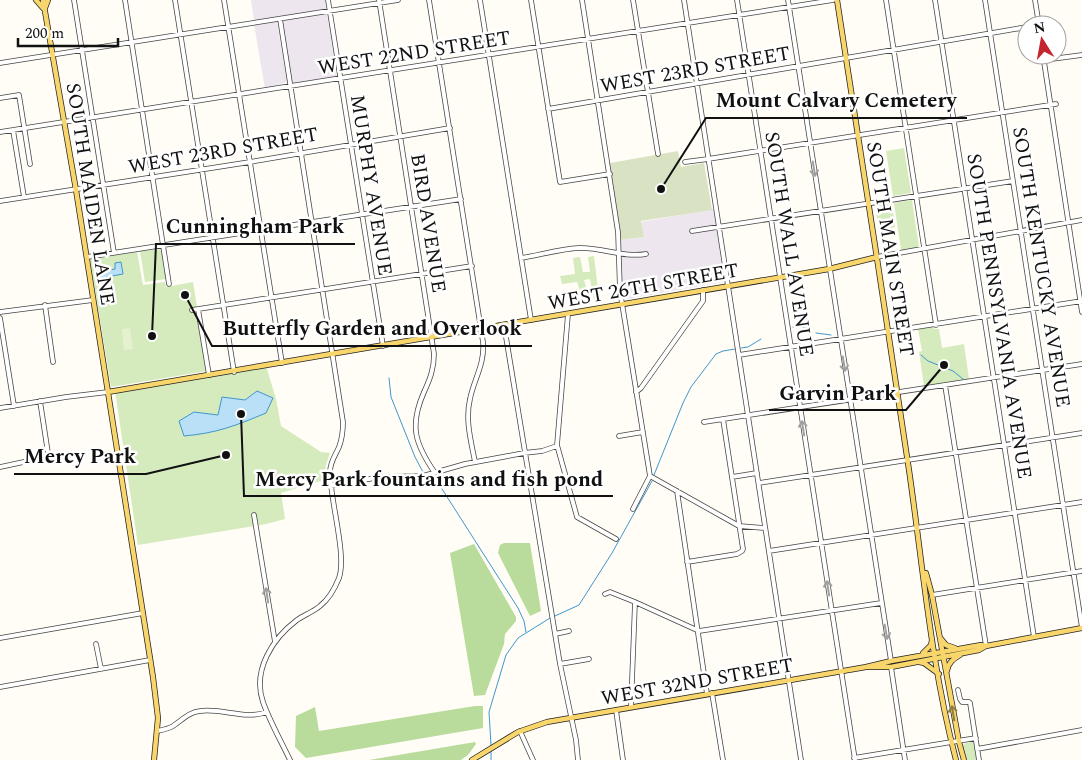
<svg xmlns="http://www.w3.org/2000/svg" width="1082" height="760" font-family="Spectral,serif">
	<rect width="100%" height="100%" fill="#fffdf5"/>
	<path fill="#eee6ef" d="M 251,0 L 325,0 L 326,9 L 254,21 Z
		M 325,13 L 327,14 L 337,76 L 293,84 L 292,83 L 282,21 Z
		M 277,21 L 287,82 L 265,89 L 254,24 Z
		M 714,209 L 724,282 L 627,299 L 624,298 L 620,277 L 620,240 L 644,237 L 641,222 Z"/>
	<path fill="#d5ebbd" d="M 904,148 L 911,193 L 893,196 L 886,151 Z
		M 912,200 L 919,247 L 901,250 L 894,203 Z
		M 892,203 L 895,227 L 892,228 L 892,232 L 896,232 L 896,234 L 880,237 L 875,206 Z
		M 161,249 L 166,279 L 145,282 L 140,251 Z
		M 137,252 L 143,285 L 165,282 L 166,287 L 193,282 L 207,371 L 111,387 L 90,259 Z
		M 594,256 L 599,298 L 594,300 L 590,279 L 584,280 L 589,298 L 583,300 L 577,282 L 562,284 L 560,276 L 575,274 L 573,258 L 580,257 L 583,272 L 590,272 L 588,257 Z
		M 932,327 L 935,329 L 939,329 L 942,348 L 964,344 L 969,379 L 924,386 L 919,352 L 922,351 L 918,329 Z
		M 266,366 L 276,399 L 281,426 L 321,452 L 330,453 L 326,465 L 324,480 L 281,493 L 285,519 L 266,524 L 138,545 L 115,391 Z
		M 973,742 L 975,745 L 977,760 L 965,760 L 962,746 L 966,743 Z"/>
	<path fill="#b9dc9c" d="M 504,543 L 530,543 L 541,611 L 530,616 L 498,553 L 500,545 Z
		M 474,544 L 516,617 L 516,621 L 505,634 L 504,644 L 485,695 L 474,696 L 450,553 Z
		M 475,706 L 483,706 L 483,728 L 306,758 L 295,747 L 296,716 L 315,707 L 319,731 Z
		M 475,742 L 476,744 L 468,755 L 461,760 L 369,760 Z"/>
	<path fill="#d9e3c4" d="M 678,151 L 681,167 L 704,163 L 712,210 L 641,221 L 644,237 L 620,240 L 610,163 Z"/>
	<path fill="#e6f2cf" d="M 130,328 L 133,349 L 124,350 L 122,329 Z"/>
	<path fill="#b9e0f7" stroke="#3f96cf" d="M 121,262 L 123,274 L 106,277 L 107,282 L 101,283 L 99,272 L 115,269 L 115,263 Z
		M 257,391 L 273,398 L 266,413 C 235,426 217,433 184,436 L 179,421 L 194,412 L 218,415 L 222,397 L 245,400 Z"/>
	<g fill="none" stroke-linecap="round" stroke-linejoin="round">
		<path stroke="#3f96cf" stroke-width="1" d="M 793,327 L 800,326 L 811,330
			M 816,333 L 831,335
			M 741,348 L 748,347 L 761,339
			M 921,355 L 928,361 L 953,371 L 963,379
			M 389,378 L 391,397 L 415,457 L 423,472
			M 654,475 L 683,403 L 691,387 L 716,354 L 723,351 L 735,349
			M 429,476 L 429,477
			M 432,479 L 442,489 L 518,608 L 524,621 L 526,632
			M 555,616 L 579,605 L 612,553 L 652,481
			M 491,745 L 489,712 L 506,655 L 518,638 L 550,618
			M 491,751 L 491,760"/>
		<defs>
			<path id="minor" d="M 74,0 L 114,253
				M 125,0 L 169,284
				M 175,0 L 234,372
				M 224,0 L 282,363
				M 328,0 L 383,346
				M 379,0 L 434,354 C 434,369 430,379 424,392 C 409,426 415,444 435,473
				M 429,0 L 483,342 C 485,364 474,379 470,399 C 465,420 471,441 475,462
				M 480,0 L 531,320
				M 531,0 L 560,182 L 610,174
				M 582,0 L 618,232 L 620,291 L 650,476
				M 633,0 L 658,154
				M 684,0 L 801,760
				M 737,0 L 855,760
				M 788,0 L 891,661
				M 886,0 L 936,325
				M 935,0 L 1034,637
				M 985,0 L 1082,628
				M 1035,0 L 1039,25
				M 280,19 L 343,422 C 343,431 342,439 339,447 C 335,456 330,462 330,472 C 330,500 347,555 339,578 C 335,588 329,599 320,606 C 313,612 304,615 297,620 C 273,638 252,670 263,702 C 270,722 281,741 290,760
				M 1043,55 L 1082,312
				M 1044,60 L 1082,55
				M 0,63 L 398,0
				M 0,98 L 19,95 L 30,164
				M 548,109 L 1027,27
				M 13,130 L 24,197
				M 0,132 L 833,0
				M 685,162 L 708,159 L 1056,104
				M 0,201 L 250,162 L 450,128
				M 692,231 L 1013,181
				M 87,257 L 461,199
				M 877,257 L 1082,220
				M 521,258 C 540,255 560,249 579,248 C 602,247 623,258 646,254
				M 45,305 L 53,362
				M 198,309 L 209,375
				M 192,310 L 472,266
				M 0,312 L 93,300
				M 568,314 L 557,445 L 577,517 L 616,539
				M 0,318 L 14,406
				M 504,325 L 560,664 L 576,740 L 578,760
				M 739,355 L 1082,301
				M 945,385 L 986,646
				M 636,392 L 641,388 L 703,301 L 703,290
				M 0,408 L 66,397 L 108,392
				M 704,422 L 1082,364
				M 619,436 L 643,432
				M 0,467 L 47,457 L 48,453 L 40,401
				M 650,476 L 739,526 L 765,528
				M 732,477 L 757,473
				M 759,483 L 1082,433
				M 331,486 L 380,477 L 423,476 L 465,464 L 524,453 L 542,451 L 557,446
				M 677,491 L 707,694
				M 633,509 L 650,476
				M 254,515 L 275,642
				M 769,551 L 1082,502
				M 687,562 L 737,554 L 742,551 L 743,549 L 723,419
				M 605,594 L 610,592 L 635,602 L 699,631 L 881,603
				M 932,595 L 1082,571
				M 555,634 L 569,631
				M 0,638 L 143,613
				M 96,644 L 101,669
				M 560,664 L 589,659
				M 891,667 L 905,760
				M 0,687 L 150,660
				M 958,690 L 960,699 L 962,702 L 969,702 L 970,703 L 979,760
				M 712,693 L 723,760
				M 631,707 L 635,602
				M 616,710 L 623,760
				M 157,731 C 162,730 168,729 173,726 C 182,720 189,712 200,711 C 223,708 245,720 267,712
				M 520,731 L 533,760
				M 977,749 L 1082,730
				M 854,758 L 976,738"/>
			<path id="major" d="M 36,0 L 43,8
				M 43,0 L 76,190 L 153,677 L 158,718 L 154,760
				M 837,0 C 861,157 886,313 909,470 C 923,567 931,665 956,760
				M 45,8 L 48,0
				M 108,392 L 829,269 L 877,257
				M 926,573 L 932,595 L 959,742 L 964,760
				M 941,639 L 946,645 L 955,648
				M 923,653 L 931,645 L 932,640
				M 919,662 L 924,663 L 939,674
				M 868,667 L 891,667 L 979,650 L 986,646
				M 947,671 C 948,663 953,659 960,655
				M 472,760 L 518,732 L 547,722 L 866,667 L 891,661 L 981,645 L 986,646 L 1082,628"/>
		</defs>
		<use href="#minor" stroke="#444" stroke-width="5.5"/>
		<use href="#major" stroke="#222" stroke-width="6"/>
		<use href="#minor" stroke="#fff" stroke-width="4"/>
		<use href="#major" stroke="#f9d66b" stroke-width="4.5"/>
	</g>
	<defs><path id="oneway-shaft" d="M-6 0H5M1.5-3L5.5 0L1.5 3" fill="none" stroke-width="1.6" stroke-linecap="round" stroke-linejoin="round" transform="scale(1.25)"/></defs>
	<g stroke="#a0a0a0">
		<use href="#oneway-shaft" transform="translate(814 169) rotate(81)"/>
		<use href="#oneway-shaft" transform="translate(844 364) rotate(81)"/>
		<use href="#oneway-shaft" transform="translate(803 428) rotate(-99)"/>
		<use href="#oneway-shaft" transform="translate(828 588) rotate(-99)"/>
		<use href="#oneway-shaft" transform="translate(267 595) rotate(-99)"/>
		<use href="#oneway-shaft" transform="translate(886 632) rotate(80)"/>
	</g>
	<use stroke="#917d42" href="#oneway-shaft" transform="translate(953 713) rotate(-100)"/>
	<g text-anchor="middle" stroke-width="5" stroke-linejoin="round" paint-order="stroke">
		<g font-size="20" fill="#111" stroke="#fff">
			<text transform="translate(414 52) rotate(-9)" y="7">WEST 22ND STREET</text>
			<text transform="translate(695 69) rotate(-10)" y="7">WEST 23RD STREET</text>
			<text transform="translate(223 150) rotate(-10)" y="7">WEST 23RD STREET</text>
			<text transform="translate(372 185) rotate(81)" y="7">MURPHY AVENUE</text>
			<text transform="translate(91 194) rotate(81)" y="7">SOUTH MAIDEN LANE</text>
			<text transform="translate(429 223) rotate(81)" y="7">BIRD AVENUE</text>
			<text transform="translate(790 244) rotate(81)" y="7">SOUTH WALL AVENUE</text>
			<text transform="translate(891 249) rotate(81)" y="7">SOUTH MAIN STREET</text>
			<text transform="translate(1042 267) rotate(81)" y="7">SOUTH KENTUCKY AVENUE</text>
			<text transform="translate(643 286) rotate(-10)" y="7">WEST 26TH STREET</text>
			<text transform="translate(1000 316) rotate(81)" y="7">SOUTH PENNSYLVANIA AVENUE</text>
			<text transform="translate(697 681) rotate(-10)" y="7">WEST 32ND STREET</text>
		</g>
	</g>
	<path fill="none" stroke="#111" stroke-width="2" d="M661 189L706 118H967M152 336L156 244H355M185 295L212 346H532M944 365L906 410H769M226 455L146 474H14M241 414L244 496H613"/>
	<g fill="#111" stroke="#fff" stroke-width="2">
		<circle cx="661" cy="189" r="5"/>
		<circle cx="152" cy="336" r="5"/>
		<circle cx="185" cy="295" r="5"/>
		<circle cx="944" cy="365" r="5"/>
		<circle cx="226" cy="455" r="5"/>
		<circle cx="241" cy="414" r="5"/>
	</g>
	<g font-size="21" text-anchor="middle" font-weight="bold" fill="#111" stroke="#fff" stroke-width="5" stroke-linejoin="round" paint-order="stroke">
		<text x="836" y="107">Mount Calvary Cemetery</text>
		<text x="255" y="233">Cunningham Park</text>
		<text x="372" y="335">Butterfly Garden and Overlook</text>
		<text x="838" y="400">Garvin Park</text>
		<text x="80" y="463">Mercy Park</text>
		<text x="429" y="486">Mercy Park fountains and fish pond</text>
	</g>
	<g transform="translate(1042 40) rotate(349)"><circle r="24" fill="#ffffff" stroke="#a0a0a0"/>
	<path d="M0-4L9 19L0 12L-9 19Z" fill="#c4262e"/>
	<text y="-8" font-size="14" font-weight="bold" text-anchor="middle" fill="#111111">N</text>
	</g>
	<path d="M18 38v8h100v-8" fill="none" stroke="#111111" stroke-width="2.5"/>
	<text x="25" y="38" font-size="15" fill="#111111" stroke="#ffffff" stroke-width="4" paint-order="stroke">200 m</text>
</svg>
